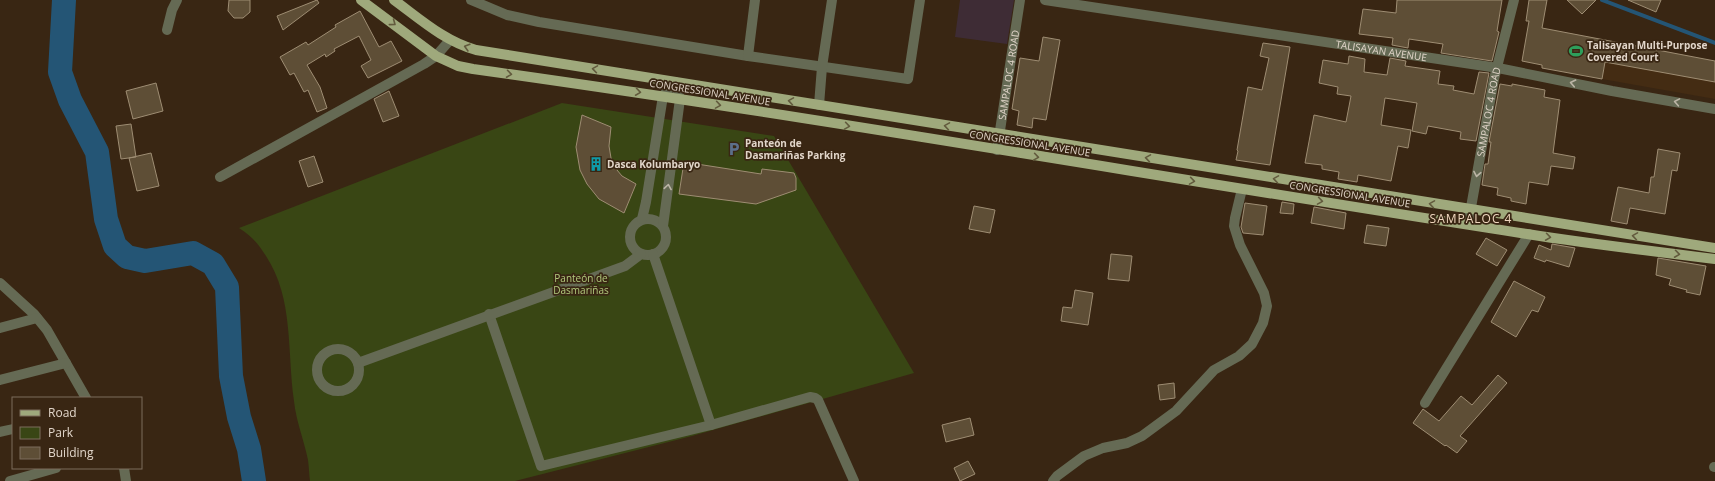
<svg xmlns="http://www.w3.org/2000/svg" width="1715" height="481" font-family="'Open Sans',sans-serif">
	<rect width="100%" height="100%" fill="#392613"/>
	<path fill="#442c13" d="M 1609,41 L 1715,61 L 1715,99 L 1602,79 Z"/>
	<path fill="#3e2c35" d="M 960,0 L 1014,0 L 1007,44 L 955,37 Z"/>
	<path fill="#394614" d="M 562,103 L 774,136 L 914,373 L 692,436 L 515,481 L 310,481 C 309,474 309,467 308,460 C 304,440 296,421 294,401 C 287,351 294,299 266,256 C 258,244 252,236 239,228 Z"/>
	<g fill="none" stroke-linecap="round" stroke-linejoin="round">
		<path stroke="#245575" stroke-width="4" d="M 1602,0 L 1715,43"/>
		<path stroke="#245575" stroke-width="24" d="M 64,0 L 60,72 L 70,100 L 97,152 L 106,219 L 115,246 L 127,257 L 145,261 L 193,253 L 213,264 L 227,287 L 231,376 L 239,417 L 249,449 L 254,481"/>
	</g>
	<path fill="#5e4e36" stroke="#9e8d73" d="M 229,0 L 250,0 L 250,12 L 243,18 L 234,18 L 228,11 Z
		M 317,0 L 319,3 L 283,30 L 277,16 Z
		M 1397,0 L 1502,0 L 1497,31 L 1499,32 L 1492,61 L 1441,53 L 1443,44 L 1409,39 L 1408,48 L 1392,45 L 1393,38 L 1359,34 L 1363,9 L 1396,13 Z
		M 1529,0 L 1547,0 L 1542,28 L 1715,61 L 1715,82 L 1605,62 L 1602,79 L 1542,68 L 1542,65 L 1522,61 L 1529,21 L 1526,21 Z
		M 1567,0 L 1596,0 L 1582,14 Z
		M 1628,0 L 1661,0 L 1656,12 Z
		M 360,11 L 379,47 L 391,41 L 402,61 L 368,78 L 361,66 L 371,60 L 359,36 L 334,49 L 335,51 L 326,57 L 325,54 L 307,65 L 320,87 L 327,108 L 317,112 L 308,90 L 304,92 L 294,73 L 290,75 L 280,57 L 306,42 L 308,45 L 336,27 L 335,25 Z
		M 1043,37 L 1060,40 L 1046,120 L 1033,118 L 1032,128 L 1017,125 L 1019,111 L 1012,109 L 1020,58 L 1039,61 Z
		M 1263,43 L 1290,47 L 1270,165 L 1236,160 L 1238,151 L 1237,150 L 1248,87 L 1262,90 L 1269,58 L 1260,56 Z
		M 1349,56 L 1365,59 L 1364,72 L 1387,75 L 1390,58 L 1406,61 L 1405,66 L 1440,71 L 1438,84 L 1454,86 L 1453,90 L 1474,94 L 1479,72 L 1489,73 L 1476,141 L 1460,139 L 1461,132 L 1428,126 L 1426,134 L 1412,131 L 1417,103 L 1385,98 L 1381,125 L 1411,130 L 1408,148 L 1398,146 L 1391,181 L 1358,175 L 1357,182 L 1338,179 L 1339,172 L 1322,169 L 1322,165 L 1305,163 L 1314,115 L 1346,122 L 1351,96 L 1337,94 L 1338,87 L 1319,83 L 1323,60 L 1348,64 Z
		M 156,83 L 163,111 L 133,119 L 126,91 Z
		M 1500,84 L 1512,86 L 1512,84 L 1545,90 L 1544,97 L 1560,100 L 1553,153 L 1575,157 L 1573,169 L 1551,166 L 1548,185 L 1529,182 L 1526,204 L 1511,201 L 1511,198 L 1497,195 L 1498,188 L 1482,185 L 1485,164 L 1488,164 L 1491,142 L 1489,142 Z
		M 389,91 L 399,116 L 383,122 L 374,99 Z
		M 582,115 L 611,127 L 609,146 L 611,158 L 617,170 L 622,176 L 636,184 L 624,213 L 599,199 L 587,184 L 580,170 L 576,147 Z
		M 131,124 L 136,157 L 121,159 L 116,126 Z
		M 1658,149 L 1680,153 L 1677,171 L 1672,170 L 1665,214 L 1630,208 L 1627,224 L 1611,221 L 1618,187 L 1649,193 L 1651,177 L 1654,177 Z
		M 151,153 L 159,186 L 137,191 L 129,158 Z
		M 314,156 L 323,182 L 308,187 L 299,161 Z
		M 684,162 L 761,174 L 762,169 L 794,173 L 796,178 L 796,190 L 756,204 L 679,194 Z
		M 1282,202 L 1294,204 L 1293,214 L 1280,213 Z
		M 1245,203 L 1267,206 L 1263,235 L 1243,233 L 1241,227 Z
		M 974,206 L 995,210 L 990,233 L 969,229 Z
		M 1314,207 L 1346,213 L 1344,229 L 1311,223 Z
		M 1367,225 L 1389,228 L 1386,246 L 1364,243 Z
		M 1486,238 L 1507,250 L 1497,266 L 1476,254 Z
		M 1552,244 L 1575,248 L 1569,267 L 1546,260 L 1545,262 L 1534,258 L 1539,245 L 1551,250 Z
		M 1111,254 L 1132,256 L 1129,281 L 1108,279 Z
		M 1658,258 L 1706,266 L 1700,295 L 1686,292 L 1687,290 L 1669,285 L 1671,279 L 1656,275 Z
		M 1514,281 L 1545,297 L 1538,312 L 1532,310 L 1516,337 L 1491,322 Z
		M 1075,290 L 1093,293 L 1088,325 L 1061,321 L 1063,307 L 1072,308 Z
		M 1498,375 L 1507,383 L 1460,436 L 1467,441 L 1457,453 L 1446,445 L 1445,446 L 1413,423 L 1423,409 L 1439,421 L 1461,396 L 1472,405 Z
		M 1174,383 L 1175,398 L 1160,400 L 1158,385 Z
		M 970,418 L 974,435 L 946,442 L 942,425 Z
		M 968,461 L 975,474 L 960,481 L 954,468 Z"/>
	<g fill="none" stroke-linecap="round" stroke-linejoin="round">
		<g stroke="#656a54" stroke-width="10">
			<path d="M 471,0 L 507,15 L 539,22 L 748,56 L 908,79 L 920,0"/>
			<path id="s1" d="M 1045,0 L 1498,68 L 1612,91 L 1715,109"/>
			<path d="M 167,30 L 172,10 L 177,0"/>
			<path d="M 748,56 L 755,0"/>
			<path d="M 819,105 L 822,67 L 832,0"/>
			<path id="s2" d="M 997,150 L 1020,0"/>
			<path d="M 220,177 L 424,64 L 436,56 L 450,40"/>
			<circle cx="648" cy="237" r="18"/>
			<path d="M 642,219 L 646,202 L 663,96 L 675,82"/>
			<path id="s3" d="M 1468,224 L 1494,79 L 1514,0"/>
			<path d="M 663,226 L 680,99 L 675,82"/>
			<path d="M 653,254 L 711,425"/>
			<path d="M 0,283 L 34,314 L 47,330 L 86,398"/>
			<path d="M 489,314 L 541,466 L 711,425 L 810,397 L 815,398 L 818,400 L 854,481"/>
			<path d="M 0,328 L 37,318"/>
			<circle cx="338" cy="370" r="21"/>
			<path d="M 358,363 L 625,266 L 641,254"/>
			<path d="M 0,380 L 66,363"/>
			<path d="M 1425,403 L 1529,234"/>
			<path d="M 0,432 L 13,429"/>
			<path d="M 1714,467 L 1715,467"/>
			<path d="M 124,468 L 126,481"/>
			<path d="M 10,481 L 56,468"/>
			<path d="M 1053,481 L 1057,476 L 1084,456 L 1103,448 L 1127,443 L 1142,436 L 1176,411 L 1214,370 L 1239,356 L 1252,344 L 1263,323 L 1267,306 L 1264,293 L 1240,245 L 1234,226 L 1235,218 L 1242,189"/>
		</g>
		<path stroke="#9fa97c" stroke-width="10" d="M 361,0 L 436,56 L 458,66 L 473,69 C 825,118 1176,180 1527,234 C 1590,244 1652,251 1715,259
			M 394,0 C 420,19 444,41 476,50 L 1715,248"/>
	</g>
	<defs><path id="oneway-chevron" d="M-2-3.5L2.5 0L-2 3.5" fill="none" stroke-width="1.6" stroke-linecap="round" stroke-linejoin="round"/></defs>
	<g stroke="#625a3d">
		<use href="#oneway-chevron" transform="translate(393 23) rotate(37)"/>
		<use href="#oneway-chevron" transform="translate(467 47) rotate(-164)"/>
		<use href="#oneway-chevron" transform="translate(595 69) rotate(-171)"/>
		<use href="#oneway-chevron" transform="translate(509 74) rotate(8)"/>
		<use href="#oneway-chevron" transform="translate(638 92) rotate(8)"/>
		<use href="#oneway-chevron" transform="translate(791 101) rotate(-171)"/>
		<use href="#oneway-chevron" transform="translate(718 105) rotate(9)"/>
		<use href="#oneway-chevron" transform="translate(847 126) rotate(9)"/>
		<use href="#oneway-chevron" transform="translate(947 126) rotate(-171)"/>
		<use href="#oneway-chevron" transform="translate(1036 157) rotate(9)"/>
		<use href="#oneway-chevron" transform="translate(1148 158) rotate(-171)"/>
		<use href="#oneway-chevron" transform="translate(1276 179) rotate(-171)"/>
		<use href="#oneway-chevron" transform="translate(1192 181) rotate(9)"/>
		<use href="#oneway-chevron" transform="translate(1320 201) rotate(9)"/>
		<use href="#oneway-chevron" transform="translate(1432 204) rotate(-171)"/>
		<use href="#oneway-chevron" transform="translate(1635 236) rotate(-171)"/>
		<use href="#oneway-chevron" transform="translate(1548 237) rotate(8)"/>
		<use href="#oneway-chevron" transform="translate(1677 254) rotate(8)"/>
	</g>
	<g stroke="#bcb5a6">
		<use href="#oneway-chevron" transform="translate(1573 83) rotate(-168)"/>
		<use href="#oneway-chevron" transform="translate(1677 102) rotate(-170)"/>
		<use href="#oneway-chevron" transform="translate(1477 174) rotate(100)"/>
		<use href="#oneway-chevron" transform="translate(668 187) rotate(-81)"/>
	</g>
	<defs>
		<symbol id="stadium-bare" viewBox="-9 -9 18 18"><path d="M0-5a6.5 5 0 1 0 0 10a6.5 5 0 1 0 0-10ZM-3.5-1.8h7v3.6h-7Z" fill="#2e9e5b" stroke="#392613" stroke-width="2.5" paint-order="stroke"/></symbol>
		<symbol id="parking-bare" viewBox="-9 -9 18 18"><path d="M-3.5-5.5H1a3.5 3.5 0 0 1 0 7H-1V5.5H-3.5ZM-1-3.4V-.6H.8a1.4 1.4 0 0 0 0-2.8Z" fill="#5c6f8a" stroke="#392613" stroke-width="2.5" paint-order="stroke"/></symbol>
		<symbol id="building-bare" viewBox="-9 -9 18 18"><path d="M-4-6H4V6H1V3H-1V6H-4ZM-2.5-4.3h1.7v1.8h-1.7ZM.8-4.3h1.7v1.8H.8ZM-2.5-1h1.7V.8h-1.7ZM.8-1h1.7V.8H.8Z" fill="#0f9aa8" stroke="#392613" stroke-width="2.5" paint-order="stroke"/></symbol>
	</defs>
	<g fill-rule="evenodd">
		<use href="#stadium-bare" x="1566" y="41" width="20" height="20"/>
		<use href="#parking-bare" x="724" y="139" width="20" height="20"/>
		<use href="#building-bare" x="586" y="154" width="20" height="20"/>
	</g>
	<g text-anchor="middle" stroke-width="3.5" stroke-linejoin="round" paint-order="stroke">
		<g font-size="10" font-weight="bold" fill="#e1d5c9" stroke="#392613" text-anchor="start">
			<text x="1587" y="49">Talisayan Multi-Purpose<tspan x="1587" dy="12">Covered Court</tspan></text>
			<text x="745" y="147">Panteón de<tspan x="745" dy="12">Dasmariñas Parking</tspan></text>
			<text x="607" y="168">Dasca Kolumbaryo</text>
		</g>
		<g font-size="10" fill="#e1d5c9" stroke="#392613">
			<text dy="4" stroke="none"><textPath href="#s1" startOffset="340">TALISAYAN AVENUE</textPath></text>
			<text dy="4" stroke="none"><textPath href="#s2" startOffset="76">SAMPALOC 4 ROAD</textPath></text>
			<text transform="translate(710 92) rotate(9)" y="4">CONGRESSIONAL AVENUE</text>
			<text dy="4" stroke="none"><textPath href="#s3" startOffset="114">SAMPALOC 4 ROAD</textPath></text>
			<text transform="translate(1030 143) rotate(9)" y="4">CONGRESSIONAL AVENUE</text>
			<text transform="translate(1350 194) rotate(9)" y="4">CONGRESSIONAL AVENUE</text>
		</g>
		<g font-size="10" fill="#b3cb7e" stroke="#392613">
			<text x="581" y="282">Panteón de<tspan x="581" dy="12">Dasmariñas</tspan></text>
		</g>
		<g font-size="12" letter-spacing="1" fill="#f0d7bf" stroke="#392613">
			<text x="1471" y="223">SAMPALOC 4</text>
		</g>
	</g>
	<rect x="12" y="397" width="130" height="72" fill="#392613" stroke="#7c6c5c"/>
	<rect x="20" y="410" width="20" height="6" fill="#9fa97c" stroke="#7c6c5c"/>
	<text x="48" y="417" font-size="12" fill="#e1d5c9">Road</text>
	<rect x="20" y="427" width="20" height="12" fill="#394614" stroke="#7c6c5c"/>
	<text x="48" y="437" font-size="12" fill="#e1d5c9">Park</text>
	<rect x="20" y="447" width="20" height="12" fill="#5e4e36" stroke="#7c6c5c"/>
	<text x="48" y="457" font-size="12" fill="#e1d5c9">Building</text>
</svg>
